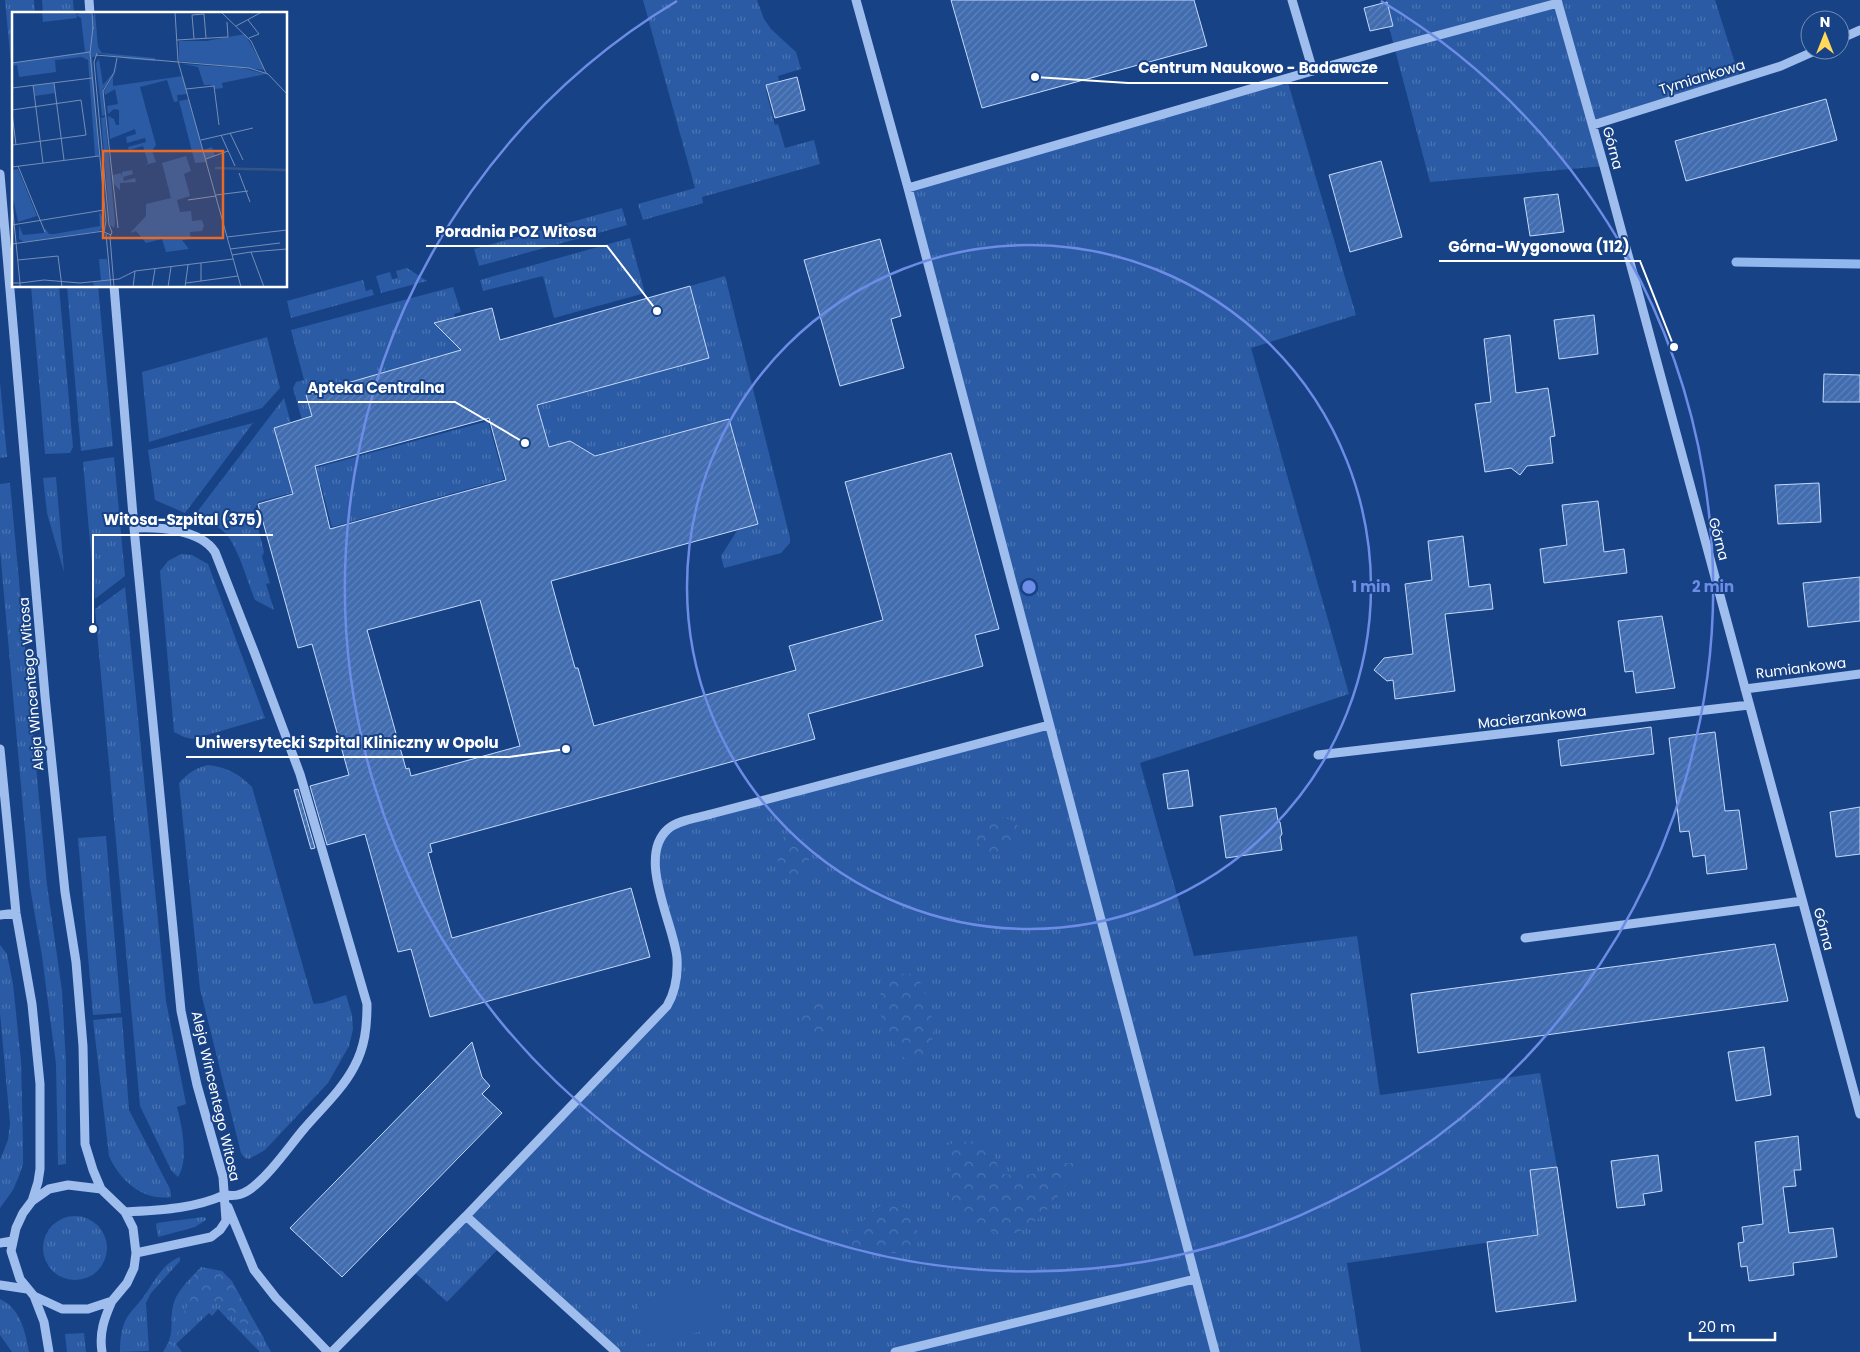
<svg xmlns="http://www.w3.org/2000/svg" width="1860" height="1352" font-family="Poppins,sans-serif">
	<defs>
		<pattern id="grass-tufts" width="24" height="20" patternUnits="userSpaceOnUse" patternTransform="scale(1.25)"><rect width="24" height="20" fill="#2b5ba4"/><path d="M3 7l-1-3M5 7V3M7 7l1-3M15 17l-1-3M17 17v-4M19 17l1-3" fill="none" stroke="#4b74b2"/></pattern>
		<pattern id="forest-crowns" width="20" height="18" patternUnits="userSpaceOnUse" patternTransform="scale(1.25)"><rect width="20" height="18" fill="#2b5ba4"/><path d="M2 6a3 3 0 1 1 6 0M12 15a3 3 0 1 1 6 0" fill="none" stroke="#4b74b2"/></pattern>
		<pattern id="building-hatch" width="6" height="6" patternUnits="userSpaceOnUse" patternTransform="scale(1.25)"><rect width="6" height="6" fill="#416caf"/><path d="M-1 1l2-2M0 6l6-6M5 7l2-2" fill="none" stroke="#5e82bb"/></pattern>
	</defs>
	<rect width="100%" height="100%" fill="#184286"/>
	<path fill="url(#grass-tufts)" d="M 5,0 L 34,0 L 35,14 L 14,14 L 14,97 Z
		M 42,0 L 73,0 L 74,14 L 43,14 Z
		M 643,0 L 757,0 L 764,19 L 771,29 L 796,52 L 801,69 L 778,76 L 779,81 L 766,85 L 767,90 L 766,91 L 775,125 L 778,124 L 785,148 L 814,140 L 820,164 L 702,197 L 703,203 L 643,220 L 638,204 L 695,188 Z
		M 1386,0 L 1715,0 L 1740,79 L 1593,125 L 1604,166 L 1430,182 L 1389,27 L 1393,25 Z
		M 1287,79 L 1356,315 L 1251,348 L 1349,694 L 1140,763 L 1194,956 L 1357,936 L 1380,1095 L 1540,1073 L 1557,1167 L 1531,1170 L 1539,1235 L 1347,1263 L 1361,1352 L 616,1352 L 500,1247 L 447,1302 L 412,1270 L 667,1006 L 677,970 L 655,864 L 667,829 L 1049,724 L 908,188 Z
		M 622,208 L 627,225 L 479,266 L 474,249 Z
		M 630,238 L 645,293 L 554,318 L 543,276 L 483,291 L 480,280 Z
		M 407,268 L 427,281 L 381,293 L 376,276 L 390,272 L 392,279 L 398,278 L 396,271 Z
		M 725,276 L 790,538 L 790,543 L 781,553 L 724,568 L 721,556 L 738,529 L 758,524 L 729,419 L 589,457 L 587,451 L 570,441 L 549,447 L 503,415 L 709,358 L 690,286 Z
		M 363,280 L 366,291 L 372,289 L 374,295 L 291,318 L 287,301 Z
		M 31,286 L 59,286 L 73,447 L 70,453 L 45,454 Z
		M 67,286 L 98,286 L 113,446 L 81,451 Z
		M 453,287 L 461,312 L 454,314 L 464,349 L 306,395 L 325,464 L 315,466 L 293,388 L 296,382 L 304,380 L 291,330 Z
		M 267,337 L 280,388 L 262,408 L 149,442 L 142,372 Z
		M 0,382 L 7,457 L 0,458 Z
		M 284,398 L 304,471 L 488,421 L 504,479 L 332,527 L 321,485 L 258,502 L 254,511 L 264,552 L 262,557 L 270,583 L 266,584 L 274,610 L 255,600 C 248,583 237,544 225,533 C 216,524 205,520 194,516 Z
		M 253,423 L 185,513 L 155,500 L 148,450 Z
		M 114,457 L 125,576 L 95,599 L 83,462 Z
		M 56,477 L 64,572 L 47,513 L 43,478 Z
		M 10,483 L 47,885 L 62,991 L 66,1064 L 66,1164 L 58,1165 L 56,1064 L 42,956 L 30,887 L 0,550 L 0,484 Z
		M 181,554 L 192,555 L 208,564 L 265,718 L 193,739 L 184,737 L 174,732 L 160,571 L 168,561 Z
		M 125,587 L 166,1001 L 186,1104 L 177,1107 C 182,1126 189,1160 178,1177 L 171,1170 L 140,1106 L 95,609 Z
		M 208,765 C 227,767 239,774 252,787 L 313,1002 L 314,1004 L 323,1003 L 346,995 L 352,1015 L 353,1029 L 349,1046 L 328,1083 L 265,1150 L 249,1159 L 245,1158 L 241,1153 L 200,989 L 179,783 C 188,773 195,768 208,765 Z
		M 106,836 L 121,1013 L 93,1015 L 78,838 Z
		M 0,945 L 7,954 L 13,984 L 21,1061 L 23,1142 L 23,1164 L 19,1176 L 13,1190 L 0,1208 L 0,1160 L 8,1140 L 10,1123 L 0,1013 Z
		M 122,1017 L 129,1110 L 170,1189 L 171,1197 C 143,1201 120,1181 109,1156 L 93,1020 Z
		M43 1248a32 32 0 1 1 64 0a32 32 0 1 1-64 0Z
		M 203,1217 L 206,1218 L 206,1220 L 195,1227 L 158,1237 L 156,1225 L 157,1223 Z
		M 180,1257 L 180,1261 L 151,1293 L 146,1303 L 149,1351 L 120,1352 C 120,1341 121,1331 125,1321 C 130,1311 138,1305 144,1296 C 155,1281 162,1264 180,1257 Z
		M 201,1267 L 222,1271 L 232,1281 L 271,1352 L 260,1352 L 218,1309 L 212,1316 L 209,1313 L 176,1344 L 182,1352 L 163,1352 C 177,1332 168,1322 174,1302 C 179,1288 192,1277 201,1267 Z
		M 0,1299 C 21,1309 25,1331 29,1352 L 12,1352 L 0,1335 Z
		M 84,1333 L 86,1352 L 67,1352 L 65,1334 Z"/>
	<path fill="url(#forest-crowns)" d="M 997,815 L 1016,822 C 1024,843 1021,841 1005,856 C 989,854 978,850 974,833 L 980,822 Z
		M 793,834 C 796,836 802,838 804,840 C 813,850 809,867 803,876 L 796,876 L 783,872 C 776,859 775,853 779,839 Z
		M 908,973 L 918,977 C 929,1003 948,1047 913,1062 L 901,1056 L 884,1024 L 877,1006 L 883,985 L 892,975 Z
		M 820,1001 C 829,1007 833,1021 829,1032 C 828,1035 823,1038 820,1041 C 805,1039 792,1019 806,1006 C 809,1003 815,1002 820,1001 Z
		M 988,1141 C 996,1152 994,1163 1002,1174 L 1022,1176 L 1041,1172 L 1059,1163 L 1074,1163 L 1076,1170 C 1062,1193 1031,1238 1001,1235 C 994,1235 984,1226 978,1223 C 963,1214 947,1207 949,1187 C 949,1181 951,1175 951,1168 L 937,1152 L 940,1148 L 956,1142 Z
		M 890,1203 L 909,1209 C 923,1239 925,1258 884,1252 C 877,1251 872,1246 865,1246 C 857,1246 854,1250 843,1249 L 834,1239 L 843,1233 L 858,1228 L 870,1212 L 876,1208 Z
		M 203,1269 L 220,1272 L 232,1284 L 264,1338 L 262,1342 L 252,1334 L 220,1302 L 209,1301 L 181,1328 L 170,1349 L 170,1352 L 165,1352 L 175,1328 L 189,1303 L 191,1297 L 191,1285 L 194,1275 Z"/>
	<path fill="#2b5ba4" d="M 714,1283 L 724,1326 L 647,1344 L 637,1300 Z"/>
	<g fill="none" stroke-linecap="round" stroke-linejoin="round">
		<path stroke="#91b7ef" stroke-width="9" d="M 1736,262 L 1860,264"/>
	</g>
	<path fill="url(#building-hatch)" stroke="#c4d9f9" fill-rule="evenodd" d="M 951,0 L 1194,0 L 1207,46 L 982,108 Z
		M 1387,2 L 1393,26 L 1370,31 L 1364,8 Z
		M 797,77 L 805,110 L 775,118 L 766,85 Z
		M 1826,99 L 1837,140 L 1686,181 L 1675,141 Z
		M 1381,161 L 1402,237 L 1350,252 L 1329,175 Z
		M 1558,194 L 1564,232 L 1530,236 L 1524,198 Z
		M 880,239 L 901,316 L 891,319 L 904,368 L 840,386 L 804,260 Z
		M 690,286 L 709,358 L 537,405 L 549,447 L 570,441 L 595,456 L 729,419 L 758,524 L 551,581 L 575,668 L 578,668 L 594,726 L 796,670 L 789,646 L 883,620 L 845,482 L 951,453 L 999,629 L 975,635 L 983,666 L 808,714 L 815,739 L 430,844 L 432,852 L 428,853 L 452,938 L 631,888 L 650,957 L 430,1017 L 411,949 L 398,952 L 365,834 L 327,845 L 310,786 L 349,775 L 312,644 L 298,648 L 258,504 L 293,494 L 274,428 L 312,416 L 306,395 L 461,350 L 434,323 L 492,308 L 500,340 ZM 489,418 L 506,480 L 330,529 L 315,466 ZM 480,600 L 520,746 L 411,776 L 409,768 L 406,769 L 367,630 Z
		M 1594,315 L 1598,354 L 1559,359 L 1554,320 Z
		M 1510,335 L 1516,393 L 1548,388 L 1555,436 L 1550,437 L 1553,463 L 1527,466 L 1520,475 L 1511,468 L 1485,472 L 1475,404 L 1491,402 L 1484,339 Z
		M 1824,374 L 1860,375 L 1860,402 L 1823,402 Z
		M 1819,483 L 1821,522 L 1778,524 L 1775,485 Z
		M 1598,501 L 1604,552 L 1624,549 L 1627,573 L 1544,583 L 1540,549 L 1567,545 L 1562,505 Z
		M 1463,536 L 1469,587 L 1490,584 L 1493,609 L 1445,614 L 1455,691 L 1395,699 L 1393,680 L 1387,681 L 1374,670 L 1384,658 L 1413,654 L 1405,584 L 1432,580 L 1428,541 Z
		M 1860,577 L 1860,621 L 1808,627 L 1803,583 Z
		M 1662,616 L 1675,688 L 1636,693 L 1633,671 L 1625,672 L 1618,621 Z
		M 1651,727 L 1654,754 L 1561,766 L 1558,740 Z
		M 1715,732 L 1725,811 L 1739,810 L 1747,869 L 1707,874 L 1705,855 L 1693,857 L 1689,831 L 1680,832 L 1669,738 Z
		M 1188,770 L 1193,806 L 1168,809 L 1163,774 Z
		M 298,789 L 315,848 L 311,849 L 294,790 Z
		M 1860,807 L 1860,854 L 1836,857 L 1830,812 Z
		M 1276,808 L 1278,821 L 1280,822 L 1282,834 L 1280,837 L 1282,850 L 1226,858 L 1220,816 Z
		M 1775,944 L 1788,1001 L 1418,1053 L 1411,994 L 1664,960 Z
		M 472,1042 L 482,1077 L 490,1086 L 482,1094 L 502,1113 L 342,1277 L 290,1228 Z
		M 1764,1047 L 1771,1095 L 1736,1101 L 1728,1052 Z
		M 1798,1136 L 1801,1170 L 1794,1170 L 1796,1186 L 1783,1187 L 1789,1233 L 1833,1228 L 1837,1257 L 1793,1263 L 1794,1275 L 1749,1281 L 1747,1266 L 1741,1267 L 1738,1243 L 1744,1242 L 1742,1227 L 1763,1224 L 1755,1142 Z
		M 1658,1155 L 1662,1191 L 1643,1194 L 1645,1205 L 1617,1208 L 1611,1161 Z
		M 1557,1167 L 1576,1301 L 1496,1312 L 1487,1242 L 1538,1235 L 1530,1170 Z"/>
	<g fill="none" stroke-linecap="round" stroke-linejoin="round">
		<path stroke="#9fbded" stroke-width="9" d="M 89,0 L 90,14
			M 856,0 L 908,188 L 1395,47 L 1558,3
			M 1292,0 L 1313,71
			M 1557,0 L 1604,166 L 1860,1114
			M 1840,39 L 1860,30
			M 1593,125 L 1781,66 L 1817,50
			M 0,174 L 45,696 L 65,892 L 76,962 L 83,1046 L 85,1144 L 93,1170 L 101,1189
			M 908,188 L 1215,1352
			M 114,286 L 134,528 L 181,1011 L 197,1085 L 223,1177 L 226,1221 L 220,1230 L 211,1237 L 136,1253
			M 134,528 C 159,527 200,529 215,552 L 255,654 L 300,774 L 367,1004 C 367,1027 365,1047 354,1067 C 342,1090 320,1110 303,1130 C 288,1148 268,1177 249,1190 C 240,1196 234,1196 224,1195
			M 1745,689 L 1860,674
			M 0,749 L 16,913 L 32,1004 L 40,1084 L 40,1169 L 38,1182 L 32,1201
			M 1318,755 L 1749,705
			M 0,915 L 16,913
			M 1525,938 L 1802,901
			M 68,1185 L 101,1189 L 125,1212 L 133,1228 L 136,1253 L 134,1268 L 127,1283 L 112,1301 L 88,1309 L 62,1309 L 34,1296 L 20,1279 L 11,1251 L 16,1228 L 23,1213 L 32,1201 L 49,1189 Z
			M 228,1207 L 254,1270 L 276,1298 L 328,1352
			M 125,1212 C 158,1210 194,1209 224,1195
			M 466,1216 L 667,1006 C 676,991 678,976 677,958 C 674,924 636,857 668,829 C 678,820 698,818 711,814 L 1049,725
			M 0,1243 L 12,1241
			M 0,1285 L 27,1289
			M 34,1296 L 44,1322 L 49,1352
			M 102,1352 C 99,1333 104,1319 112,1301
			M 332,1352 L 466,1216 L 616,1352
			M 895,1352 L 1195,1279"/>
	</g>
	<g fill="none" stroke="#6c8ce6" stroke-width="2.5">
		<circle cx="1029" cy="587" r="342"/>
		<path d="M1381 1A684 684 0 1 1 677 1"/>
	</g>
	<g text-anchor="middle" stroke-width="4" stroke-linejoin="round" paint-order="stroke">
		<g font-size="14" fill="#fff" stroke="#184286">
			<text transform="translate(1702 77) rotate(-17)" y="5">Tymiankowa</text>
			<text transform="translate(1613 148) rotate(75)" y="5">Górna</text>
			<text transform="translate(1719 539) rotate(75)" y="5">Górna</text>
			<text transform="translate(1801 668) rotate(-7)" y="5">Rumiankowa</text>
			<text transform="translate(31 684) rotate(-95)" y="5">Aleja Wincentego Witosa</text>
			<text transform="translate(1532 717) rotate(-7)" y="5">Macierzankowa</text>
			<text transform="translate(1824 929) rotate(75)" y="5">Górna</text>
			<text transform="translate(216 1096) rotate(77)" y="5">Aleja Wincentego Witosa</text>
		</g>
	</g>
	<g transform="translate(12 12)">
		<rect width="275" height="275" fill="#184286"/>
		<path d="M 70,0 L 79,0 L 81,5 L 83,0 L 86,35 L 90,41 L 143,46 L 143,49 L 117,47 L 85,41 L 86,44 L 80,45 L 87,144 L 83,144 L 76,48 L 70,45 L 43,48 L 44,60 L 7,65 L 5,53 L 0,54 L 0,51 L 73,40 L 69,6 L 64,3 ZM 233,22 L 253,58 L 167,49 L 167,29 L 194,29 ZM 87,47 L 91,73 L 101,61 L 103,50 L 101,62 L 91,77 L 93,103 L 90,104 L 84,51 ZM 106,48 L 104,59 L 101,66 L 101,74 L 171,64 L 176,82 L 165,83 L 166,89 L 162,90 L 155,68 L 128,75 L 144,133 L 140,139 L 144,150 L 133,153 L 136,151 L 131,134 L 117,138 L 116,135 L 134,130 L 133,126 L 115,131 L 114,125 L 124,122 L 123,117 L 98,127 L 96,104 L 102,107 L 104,113 L 107,113 L 107,98 L 102,97 L 96,102 L 95,94 L 106,92 L 103,77 L 93,83 L 92,79 L 103,61 ZM 171,52 L 230,56 L 254,62 L 210,71 L 211,76 L 203,77 L 200,73 L 192,73 L 186,55 ZM 42,71 L 43,81 L 23,84 L 21,73 ZM 177,87 L 191,138 L 200,135 L 203,144 L 194,147 L 195,150 L 183,151 L 167,89 ZM 93,105 L 103,210 L 102,216 L 98,213 L 89,106 ZM 174,144 L 179,159 L 172,162 L 178,184 L 165,188 L 168,200 L 179,199 L 180,209 L 190,208 L 192,214 L 190,219 L 178,220 L 179,227 L 170,228 L 177,237 L 154,240 L 150,227 L 134,231 L 124,219 L 118,221 L 134,204 L 134,192 L 159,186 L 150,151 ZM 120,158 L 121,162 L 111,165 L 112,169 L 123,166 L 124,170 L 108,171 L 108,178 L 101,171 L 101,163 L 109,161 L 110,165 L 110,160 ZM 87,200 L 90,204 L 91,212 L 88,219 L 12,230 L 7,227 L 7,213 L 11,223 L 32,221 L 33,216 L 37,222 L 42,222 L 88,214 ZM 87,247 L 95,247 L 99,275 L 82,275 L 81,270 L 89,269 Z" fill="#2b5ba4"/>
		<path d="M 30,0 L 64,0 L 65,6 L 31,10 Z" fill="#2b5ba4"/>
		<path d="M 6,157 L 25,204 L 6,210 L 0,181 L 0,158 Z" fill="#2b5ba4"/>
		<path fill="none" stroke="#355486" stroke-width="2.5" d="M 203,156 L 275,158"/>
		<path fill="none" stroke="#748eb6" stroke-width="1" d="M 80,0 L 81,17M 163,0 L 166,49 L 229,275M 209,0 L 239,29 L 254,61M 236,8 L 247,22 L 237,26M 224,14 L 250,0M 81,15 L 78,41 L 94,209 L 92,220 L 99,223M 182,27 L 180,3 L 192,2 L 194,26M 165,28 L 216,25 L 215,10M 85,41 L 82,50 L 97,213 L 100,220 L 98,225 L 102,275M 84,43 L 237,56 L 256,62 L 275,82M 105,46 L 102,61 L 91,79 L 106,216M 0,51 L 78,40M 42,71 L 52,148M 21,73 L 31,151M 0,76 L 80,66M 174,77 L 202,74 L 207,113M 0,98 L 69,88 L 74,123 L 1,133M 0,101 L 4,133M 218,121 L 231,148M 209,123 L 223,154M 189,128 L 241,116M 194,147 L 216,139M 6,154 L 33,220M 0,155 L 87,144M 227,161 L 238,190M 204,183 L 236,179M 176,188 L 204,184M 0,190 L 8,271 L 0,271M 0,213 L 92,198M 94,222 L 99,275M 215,225 L 275,218M 0,232 L 92,219M 218,237 L 268,231M 239,240 L 275,237M 220,243 L 239,240 L 252,275M 6,248 L 46,244 L 50,275M 189,251 L 189,269M 174,271 L 226,264M 8,275 L 8,271 L 32,268 L 68,271 L 107,267 L 123,259 L 221,247M 121,275 L 123,259M 140,275 L 143,257M 156,275 L 159,255M 173,275 L 176,253"/>
		<path fill="#ea6a24" fill-opacity="0.15" stroke="#ea6a24" stroke-width="2.5" d="M 91,139 L 211,139 L 211,226 L 91,226 Z"/>
		<rect width="275" height="275" fill="none" stroke="#fff" stroke-width="2.5"/>
	</g>
	<circle cx="1029" cy="587" r="8" fill="#6c8ce6" stroke="#184286" stroke-width="2.5"/>
	<g font-size="15" text-anchor="middle" font-weight="bold" fill="#6c8ce6" stroke="#184286" stroke-width="4" stroke-linejoin="round" paint-order="stroke">
		<text x="1371" y="592">1 min</text>
		<text x="1713" y="592">2 min</text>
	</g>
	<path fill="none" stroke="#fff" stroke-width="2" d="M1035 77L1128 83H1388M657 311L607 246H426M1674 347L1640 261H1439M525 443L455 402H298M93 629L93 535H273M566 749L509 757H186"/>
	<g fill="#fff" stroke="#184286" stroke-width="2">
		<circle cx="1035" cy="77" r="5"/>
		<circle cx="657" cy="311" r="5"/>
		<circle cx="1674" cy="347" r="5"/>
		<circle cx="525" cy="443" r="5"/>
		<circle cx="93" cy="629" r="5"/>
		<circle cx="566" cy="749" r="5"/>
	</g>
	<g font-size="15" text-anchor="middle" font-weight="bold" fill="#fff" stroke="#184286" stroke-width="4" stroke-linejoin="round" paint-order="stroke">
		<text x="1258" y="73">Centrum Naukowo - Badawcze</text>
		<text x="516" y="237">Poradnia POZ Witosa</text>
		<text x="1539" y="252">Górna-Wygonowa (112)</text>
		<text x="376" y="393">Apteka Centralna</text>
		<text x="183" y="525">Witosa-Szpital (375)</text>
		<text x="347" y="748">Uniwersytecki Szpital Kliniczny w Opolu</text>
	</g>
	<g transform="translate(1825 35)"><circle r="24" fill="#184286" stroke="#748eb6"/>
	<path d="M0-4L9 19L0 12L-9 19Z" fill="#ffd95a"/>
	<text y="-8" font-size="14" font-weight="bold" text-anchor="middle" fill="#ffffff">N</text>
	</g>
	<path d="M1690 1332v8h85v-8" fill="none" stroke="#ffffff" stroke-width="2.5"/>
	<text x="1698" y="1332" font-size="15" fill="#ffffff" stroke="#184286" stroke-width="4" paint-order="stroke">20 m</text>
</svg>
